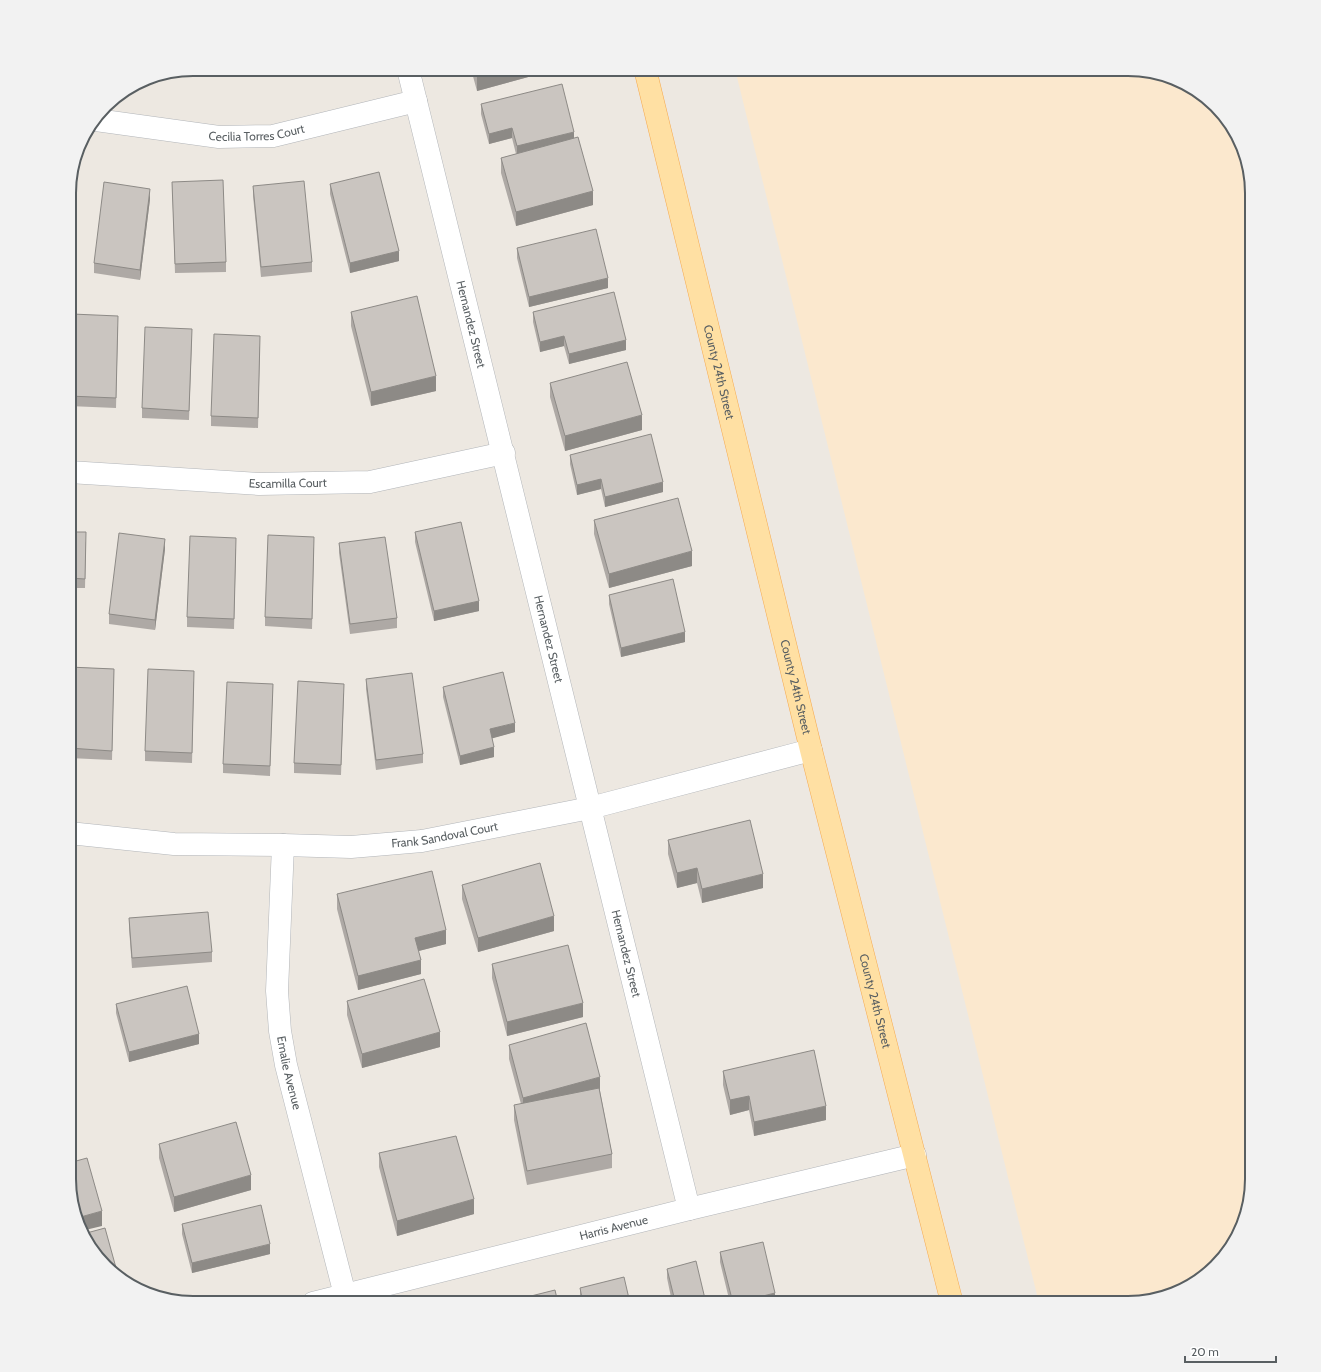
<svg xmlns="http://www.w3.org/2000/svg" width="1321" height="1372" font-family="Cabin,sans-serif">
	<rect width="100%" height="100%" fill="#ede8e1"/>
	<path fill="#fbe8ce" d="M 735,69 L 1136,69 L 1183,82 L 1221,111 L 1245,153 L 1252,193 L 1252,1179 L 1239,1234 L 1210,1272 L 1175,1294 L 1128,1303 L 1039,1303 Z"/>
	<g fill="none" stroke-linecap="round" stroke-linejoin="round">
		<defs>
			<g id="minor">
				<path id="s1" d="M 408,69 L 689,1209"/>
				<path id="s2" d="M 96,120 L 219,137 L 273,136 L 416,101"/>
				<path id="s3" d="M 69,472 L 259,484 L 370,482 L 504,453"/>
				<path id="s4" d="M 69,833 L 174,844 L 283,845 L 351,847 L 422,841 L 590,808 L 811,750"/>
				<path id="s5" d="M 283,845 L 277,991 L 280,1031 L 286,1065 L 345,1295"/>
				<path id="s6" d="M 313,1303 L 689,1209 L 915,1155"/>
			</g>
			<g id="major">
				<path id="s7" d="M 645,69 L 811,750 L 952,1303"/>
			</g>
		</defs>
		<use href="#minor" stroke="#b2b5b9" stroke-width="23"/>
		<use href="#major" stroke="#f5aa52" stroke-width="23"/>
		<use href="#minor" stroke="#fff" stroke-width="22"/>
		<use href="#major" stroke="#ffe0a3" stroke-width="22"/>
	</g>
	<path fill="#aea9a5" d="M 193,69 L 235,69 L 235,77 L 184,75 L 184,71 Z
		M 265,69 L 316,69 L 316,72 Z
		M 471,69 L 554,69 L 554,70 L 477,91 Z
		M 481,104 L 574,138 L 593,205 L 516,226 L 501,173 L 501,158 L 516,154 L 512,138 L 489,144 L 481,114 Z
		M 172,182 L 226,262 L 226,272 L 175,273 Z
		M 330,184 L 399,261 L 350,273 L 330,194 Z
		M 253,186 L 312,262 L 312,272 L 261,277 L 253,196 Z
		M 150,199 L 140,280 L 94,273 L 94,263 Z
		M 517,248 L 608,288 L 529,307 L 517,258 Z
		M 351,312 L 436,391 L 371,406 L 351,326 Z
		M 533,312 L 626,350 L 569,364 L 564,346 L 540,352 L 533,322 Z
		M 118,326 L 116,408 L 69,406 L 69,388 Z
		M 192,339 L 189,420 L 142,418 L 142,408 Z
		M 260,346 L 258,428 L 211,426 L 211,416 Z
		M 550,383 L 642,430 L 565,451 L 550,397 Z
		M 570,455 L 663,492 L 605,507 L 601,489 L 577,495 L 570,464 Z
		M 594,520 L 692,566 L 609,588 L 594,534 Z
		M 69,532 L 86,542 L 85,588 L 69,588 Z
		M 415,532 L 479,611 L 434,621 L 415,542 Z
		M 339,543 L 397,618 L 397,628 L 350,634 L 339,553 Z
		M 314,547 L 312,629 L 265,626 L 265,617 Z
		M 236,548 L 234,629 L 187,627 L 187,617 Z
		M 165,549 L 155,630 L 109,624 L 109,614 Z
		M 609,595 L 685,642 L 621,657 L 609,604 Z
		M 69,667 L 114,669 L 112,760 L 69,758 Z
		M 366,679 L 423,754 L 423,763 L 376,770 L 366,689 Z
		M 194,681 L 192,763 L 145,761 L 145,751 Z
		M 273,684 L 270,776 L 223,773 L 223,764 Z
		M 443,687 L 515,732 L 492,738 L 494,757 L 460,765 L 443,697 Z
		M 344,693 L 341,775 L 294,773 L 294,763 Z
		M 668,840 L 763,888 L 702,903 L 697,883 L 677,888 L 668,854 Z
		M 462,885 L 554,931 L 478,952 L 462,899 Z
		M 337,894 L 446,944 L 418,951 L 421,974 L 358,990 L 337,909 Z
		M 129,918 L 212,952 L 212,962 L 132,968 L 129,928 Z
		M 492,964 L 583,1017 L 507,1036 L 492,978 Z
		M 347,1001 L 440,1047 L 362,1068 L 347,1015 Z
		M 116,1004 L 199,1044 L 129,1062 L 116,1013 Z
		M 509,1045 L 600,1091 L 612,1154 L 612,1168 L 527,1185 L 514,1120 L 514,1105 L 521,1104 L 509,1059 Z
		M 723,1071 L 826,1120 L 754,1136 L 749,1110 L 730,1115 L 723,1085 Z
		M 159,1144 L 251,1190 L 174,1212 L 159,1158 Z
		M 379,1153 L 474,1214 L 397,1236 L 379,1167 Z
		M 182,1224 L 270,1254 L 192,1273 L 182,1234 Z
		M 720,1252 L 775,1303 L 730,1303 L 720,1262 Z
		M 667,1269 L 706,1303 L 672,1302 L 667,1278 Z
		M 580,1288 L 630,1303 L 581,1303 L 580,1298 Z"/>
	<path fill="#8d8a86" d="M 506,69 L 554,69 L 554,70 L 477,91 L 477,77 Z
		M 512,128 L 512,138 L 489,144 L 489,134 Z
		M 574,132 L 574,142 L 517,156 L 517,146 Z
		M 75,176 L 75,186 L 69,227 L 69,218 Z
		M 150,189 L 150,199 L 140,280 L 140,270 Z
		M 593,191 L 593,205 L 516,226 L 516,212 Z
		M 399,251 L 399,261 L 350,273 L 350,263 Z
		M 608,278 L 608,288 L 529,307 L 529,297 Z
		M 564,336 L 564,346 L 540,352 L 540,342 Z
		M 626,340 L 626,350 L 569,364 L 569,354 Z
		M 436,376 L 436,391 L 371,406 L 371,392 Z
		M 642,415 L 642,430 L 565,451 L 565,436 Z
		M 601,479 L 601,489 L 577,495 L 577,485 Z
		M 663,482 L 663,492 L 605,507 L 605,497 Z
		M 165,539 L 165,549 L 155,630 L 155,620 Z
		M 692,551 L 692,566 L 609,588 L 609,574 Z
		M 479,601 L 479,611 L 434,621 L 434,611 Z
		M 685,632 L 685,642 L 621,657 L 621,648 Z
		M 515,723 L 515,732 L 490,739 L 490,729 Z
		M 494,747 L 494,757 L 460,765 L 460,756 Z
		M 697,868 L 697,883 L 677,888 L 677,873 Z
		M 763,874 L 763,888 L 702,903 L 702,889 Z
		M 554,916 L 554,931 L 478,952 L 478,938 Z
		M 446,930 L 446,944 L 415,952 L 415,938 Z
		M 421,960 L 421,974 L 358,990 L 358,976 Z
		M 583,1003 L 583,1017 L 507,1036 L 507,1022 Z
		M 440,1032 L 440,1047 L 362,1068 L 362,1054 Z
		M 199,1034 L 199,1044 L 129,1062 L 129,1052 Z
		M 600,1077 L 600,1091 L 523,1113 L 523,1098 Z
		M 749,1096 L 749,1110 L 730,1115 L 730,1100 Z
		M 826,1106 L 826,1120 L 754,1136 L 754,1122 Z
		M 74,1147 L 74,1157 L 69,1158 L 69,1149 Z
		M 251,1175 L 251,1190 L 174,1212 L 174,1197 Z
		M 474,1199 L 474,1214 L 397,1236 L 397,1221 Z
		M 102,1211 L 102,1226 L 81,1231 L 78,1226 L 77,1218 Z
		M 270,1244 L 270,1254 L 192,1273 L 192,1263 Z
		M 775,1293 L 775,1303 L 735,1303 Z"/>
	<path fill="#cac5c0" stroke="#8d8a86" d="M 475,69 L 506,69 L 477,77 Z
		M 562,84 L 574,132 L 517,146 L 512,128 L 489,134 L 481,104 Z
		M 578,137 L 593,191 L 516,212 L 501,158 Z
		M 379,172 L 399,251 L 350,263 L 330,184 Z
		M 72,176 L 75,176 L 69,218 L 69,185 Z
		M 223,180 L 226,262 L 175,264 L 172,182 Z
		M 304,181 L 312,262 L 261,267 L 253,186 Z
		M 104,182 L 150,189 L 140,270 L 94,263 Z
		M 596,229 L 608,278 L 529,297 L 517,248 Z
		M 614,292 L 626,340 L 569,354 L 564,336 L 540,342 L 533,312 Z
		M 417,296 L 436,376 L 371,392 L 351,312 Z
		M 72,314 L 118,316 L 116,398 L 69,396 Z
		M 145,327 L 192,329 L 189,411 L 142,408 Z
		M 214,334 L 260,336 L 258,418 L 211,416 Z
		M 627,362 L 642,415 L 565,436 L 550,383 Z
		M 651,434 L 663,482 L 605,497 L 601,479 L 577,485 L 570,455 Z
		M 678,498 L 692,551 L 609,574 L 594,520 Z
		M 461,522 L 479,601 L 434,611 L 415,532 Z
		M 69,532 L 86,532 L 85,579 L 69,578 Z
		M 119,533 L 165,539 L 155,620 L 109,614 Z
		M 268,535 L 314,537 L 312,619 L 265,617 Z
		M 190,536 L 236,538 L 234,619 L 187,617 Z
		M 385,537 L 397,618 L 350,624 L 339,543 Z
		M 673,579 L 685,632 L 621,648 L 609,595 Z
		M 69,667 L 114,669 L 112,751 L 69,748 Z
		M 148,669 L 194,671 L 192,753 L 145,751 Z
		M 503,672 L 515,723 L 490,729 L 494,747 L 460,756 L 443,687 Z
		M 412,673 L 423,754 L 376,760 L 366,679 Z
		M 298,681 L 344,684 L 341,765 L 294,763 Z
		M 227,682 L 273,684 L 270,766 L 223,764 Z
		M 750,820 L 763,874 L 702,889 L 697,868 L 677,873 L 668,840 Z
		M 540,863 L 554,916 L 478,938 L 462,885 Z
		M 432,871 L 446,930 L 415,938 L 421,960 L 358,976 L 337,894 Z
		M 208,912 L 212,952 L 132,958 L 129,918 Z
		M 568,945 L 583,1003 L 507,1022 L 492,964 Z
		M 424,979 L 440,1032 L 362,1054 L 347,1001 Z
		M 187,986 L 199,1034 L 129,1052 L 116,1004 Z
		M 586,1023 L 600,1077 L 523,1098 L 509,1045 Z
		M 814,1050 L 826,1106 L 754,1122 L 749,1096 L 730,1100 L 723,1071 Z
		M 599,1088 L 612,1154 L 527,1171 L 514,1105 Z
		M 236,1122 L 251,1175 L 174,1197 L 159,1144 Z
		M 69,1127 L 74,1147 L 69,1149 Z
		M 456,1136 L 474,1199 L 397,1221 L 379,1153 Z
		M 87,1158 L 102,1211 L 77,1218 L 69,1179 L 69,1163 Z
		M 261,1205 L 270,1244 L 192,1263 L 182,1224 Z
		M 105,1228 L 118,1275 L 100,1261 L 83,1234 Z
		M 763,1242 L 775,1293 L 735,1303 L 733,1303 L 720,1252 Z
		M 696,1261 L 706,1303 L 667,1303 L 675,1301 L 667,1269 Z
		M 624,1277 L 630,1303 L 583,1303 L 580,1288 Z
		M 555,1290 L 558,1303 L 511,1303 L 511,1301 Z"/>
	<g text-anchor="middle" stroke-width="3" stroke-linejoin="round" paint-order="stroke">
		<g font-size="12" fill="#595f62" stroke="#fff">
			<text dy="4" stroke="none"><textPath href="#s2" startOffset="162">Cecilia Torres Court</textPath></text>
			<text dy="4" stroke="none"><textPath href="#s1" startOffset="263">Hernandez Street</textPath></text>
			<text dy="4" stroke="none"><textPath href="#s7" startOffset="312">County 24th Street</textPath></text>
			<text dy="4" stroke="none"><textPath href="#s3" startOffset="219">Escamilla Court</textPath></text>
			<text dy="4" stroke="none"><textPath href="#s1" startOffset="587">Hernandez Street</textPath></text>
			<text dy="4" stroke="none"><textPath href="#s7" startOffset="636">County 24th Street</textPath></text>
			<text dy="4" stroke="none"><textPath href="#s4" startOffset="377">Frank Sandoval Court</textPath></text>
			<text dy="4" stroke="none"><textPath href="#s1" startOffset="911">Hernandez Street</textPath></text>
			<text dy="4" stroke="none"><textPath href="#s7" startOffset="960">County 24th Street</textPath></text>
			<text dy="4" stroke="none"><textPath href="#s5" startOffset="229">Emalie Avenue</textPath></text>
			<text dy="4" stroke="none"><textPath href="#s6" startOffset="310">Harris Avenue</textPath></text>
		</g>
	</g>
	<path d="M0 0H1321V1372H0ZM193 76H1128A117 117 0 0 1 1245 193V1179A117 117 0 0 1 1128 1296H193A117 117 0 0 1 76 1179V193A117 117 0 0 1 193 76Z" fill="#f2f2f2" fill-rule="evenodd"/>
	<path fill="none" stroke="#595f62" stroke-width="2" d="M193 76H1128A117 117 0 0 1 1245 193V1179A117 117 0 0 1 1128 1296H193A117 117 0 0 1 76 1179V193A117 117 0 0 1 193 76Z"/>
	<path d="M1185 1356v6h91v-6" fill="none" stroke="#595f62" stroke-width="2"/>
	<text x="1191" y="1356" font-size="12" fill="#595f62" stroke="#ffffff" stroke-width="3" paint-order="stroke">20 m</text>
</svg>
